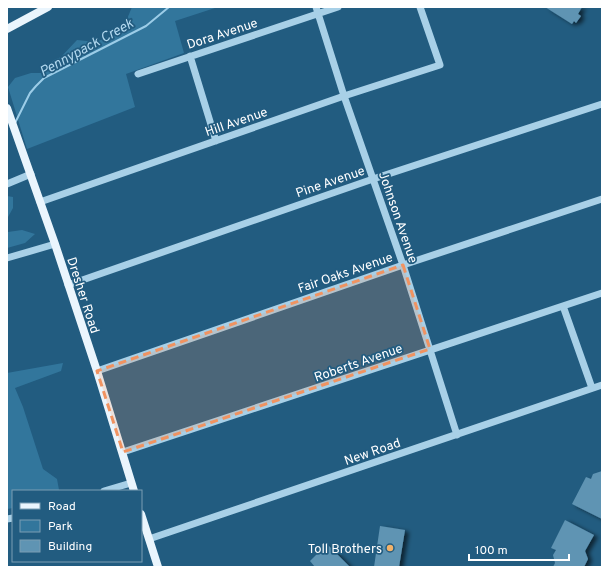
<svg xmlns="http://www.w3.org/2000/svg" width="609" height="574" font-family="Overpass,sans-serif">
	<defs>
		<filter id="shadow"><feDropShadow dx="4" dy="2" stdDeviation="2" flood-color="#0009"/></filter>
	</defs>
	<rect width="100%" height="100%" fill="#225c80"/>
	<path fill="#32769c" d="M 132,7 L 218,7 L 175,21 L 184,53 L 126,74 L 135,107 L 27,149 L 8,87 L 15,78 L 31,73 L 41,73 L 54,60 L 61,57 L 77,40 L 96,42 L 122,31 Z
		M 7,196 L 13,197 L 13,208 L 8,217 L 8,232 L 22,230 L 35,234 L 25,243 L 7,248 Z
		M 63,363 L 61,371 L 15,388 L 23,407 L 43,469 L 57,479 L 59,490 L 13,491 L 13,508 L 7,509 L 7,373 Z"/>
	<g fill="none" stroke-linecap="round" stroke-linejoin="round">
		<path stroke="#9ccde8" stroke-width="2" d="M 15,123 L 30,93 L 36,86 L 44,78 L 146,26 L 169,7"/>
	</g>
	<path fill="#5f94b3" filter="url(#shadow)" d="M 545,7 L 582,7 L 578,14 L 581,16 L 576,23 L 574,21 L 572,24 Z
		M 602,471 L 602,519 L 572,504 L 586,477 L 591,479 L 593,474 Z
		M 565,520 L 594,535 L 585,551 L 588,559 L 584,567 L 553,567 L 555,563 L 553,555 L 556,550 L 551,548 Z
		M 380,526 L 405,530 L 399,567 L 374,567 Z
		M 327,544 L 350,567 L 315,567 L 310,561 Z"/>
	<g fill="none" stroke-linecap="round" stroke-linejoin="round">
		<path stroke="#a8d0e7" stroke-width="7" d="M 316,7 L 344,96 L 403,265 L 457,435
			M 190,56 L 216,141
			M 138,74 L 338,7
			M 7,184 L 31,174
			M 40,202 L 344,96 L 440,65 L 420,7
			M 7,258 L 55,244
			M 68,285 L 373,179 L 602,104
			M 563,306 L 592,388
			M 97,371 L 403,265 L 602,199
			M 123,452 L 602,293
			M 104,491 L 131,483
			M 7,519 L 13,518
			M 149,539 L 602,385"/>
		<path stroke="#eaf5fd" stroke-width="8" d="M 7,29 L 48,7
			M 7,108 L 55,244 L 97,371 L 134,491
			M 141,514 L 158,567"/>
	</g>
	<path fill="#f09361" fill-opacity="0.2" stroke="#f09361" stroke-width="3" stroke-dasharray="8 5" stroke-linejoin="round" d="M 403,265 L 430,349 L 123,452 L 97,371 Z"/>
	<circle fill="#f3b26a" stroke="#225c80" stroke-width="1.5" cx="390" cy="548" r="4"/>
	<g text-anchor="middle" stroke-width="3.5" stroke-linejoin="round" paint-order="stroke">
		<g font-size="13" fill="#fff" stroke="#225c80">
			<text transform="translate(222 33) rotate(-18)" y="5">Dora Avenue</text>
			<text transform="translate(236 121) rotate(-19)" y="5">Hill Avenue</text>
			<text transform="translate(330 181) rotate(-19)" y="5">Pine Avenue</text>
			<text transform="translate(399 217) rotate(71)" y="5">Johnson Avenue</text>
			<text transform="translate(345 272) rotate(-19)" y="5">Fair Oaks Avenue</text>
			<text transform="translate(84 295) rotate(72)" y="5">Dresher Road</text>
			<text transform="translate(358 362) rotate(-19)" y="5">Roberts Avenue</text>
			<text transform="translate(372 451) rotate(-19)" y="5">New Road</text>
		</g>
		<g font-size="13" fill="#fff" stroke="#225c80" text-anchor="end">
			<text x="382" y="553">Toll Brothers</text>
		</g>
		<g font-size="14" font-style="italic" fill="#b3d9ef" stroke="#225c80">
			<text transform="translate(86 47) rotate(-29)" y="5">Pennypack Creek</text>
		</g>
	</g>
	<rect width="609" height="574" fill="none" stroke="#ffffff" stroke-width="16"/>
	<rect x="12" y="490" width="130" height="72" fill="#225c80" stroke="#7a9db3"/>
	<rect x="20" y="503" width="20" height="6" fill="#eaf5fd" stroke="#7a9db3"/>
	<text x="48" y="510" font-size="12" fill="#ffffff">Road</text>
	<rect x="20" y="520" width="20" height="12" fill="#32769c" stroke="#7a9db3"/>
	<text x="48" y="530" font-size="12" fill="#ffffff">Park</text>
	<rect x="20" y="540" width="20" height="12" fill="#5f94b3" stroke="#7a9db3"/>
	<text x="48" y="550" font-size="12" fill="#ffffff">Building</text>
	<path d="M469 554v6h100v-6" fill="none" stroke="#ffffff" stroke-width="2"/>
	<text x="475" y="554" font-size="12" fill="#ffffff" stroke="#225c80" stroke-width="3" paint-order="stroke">100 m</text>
</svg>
